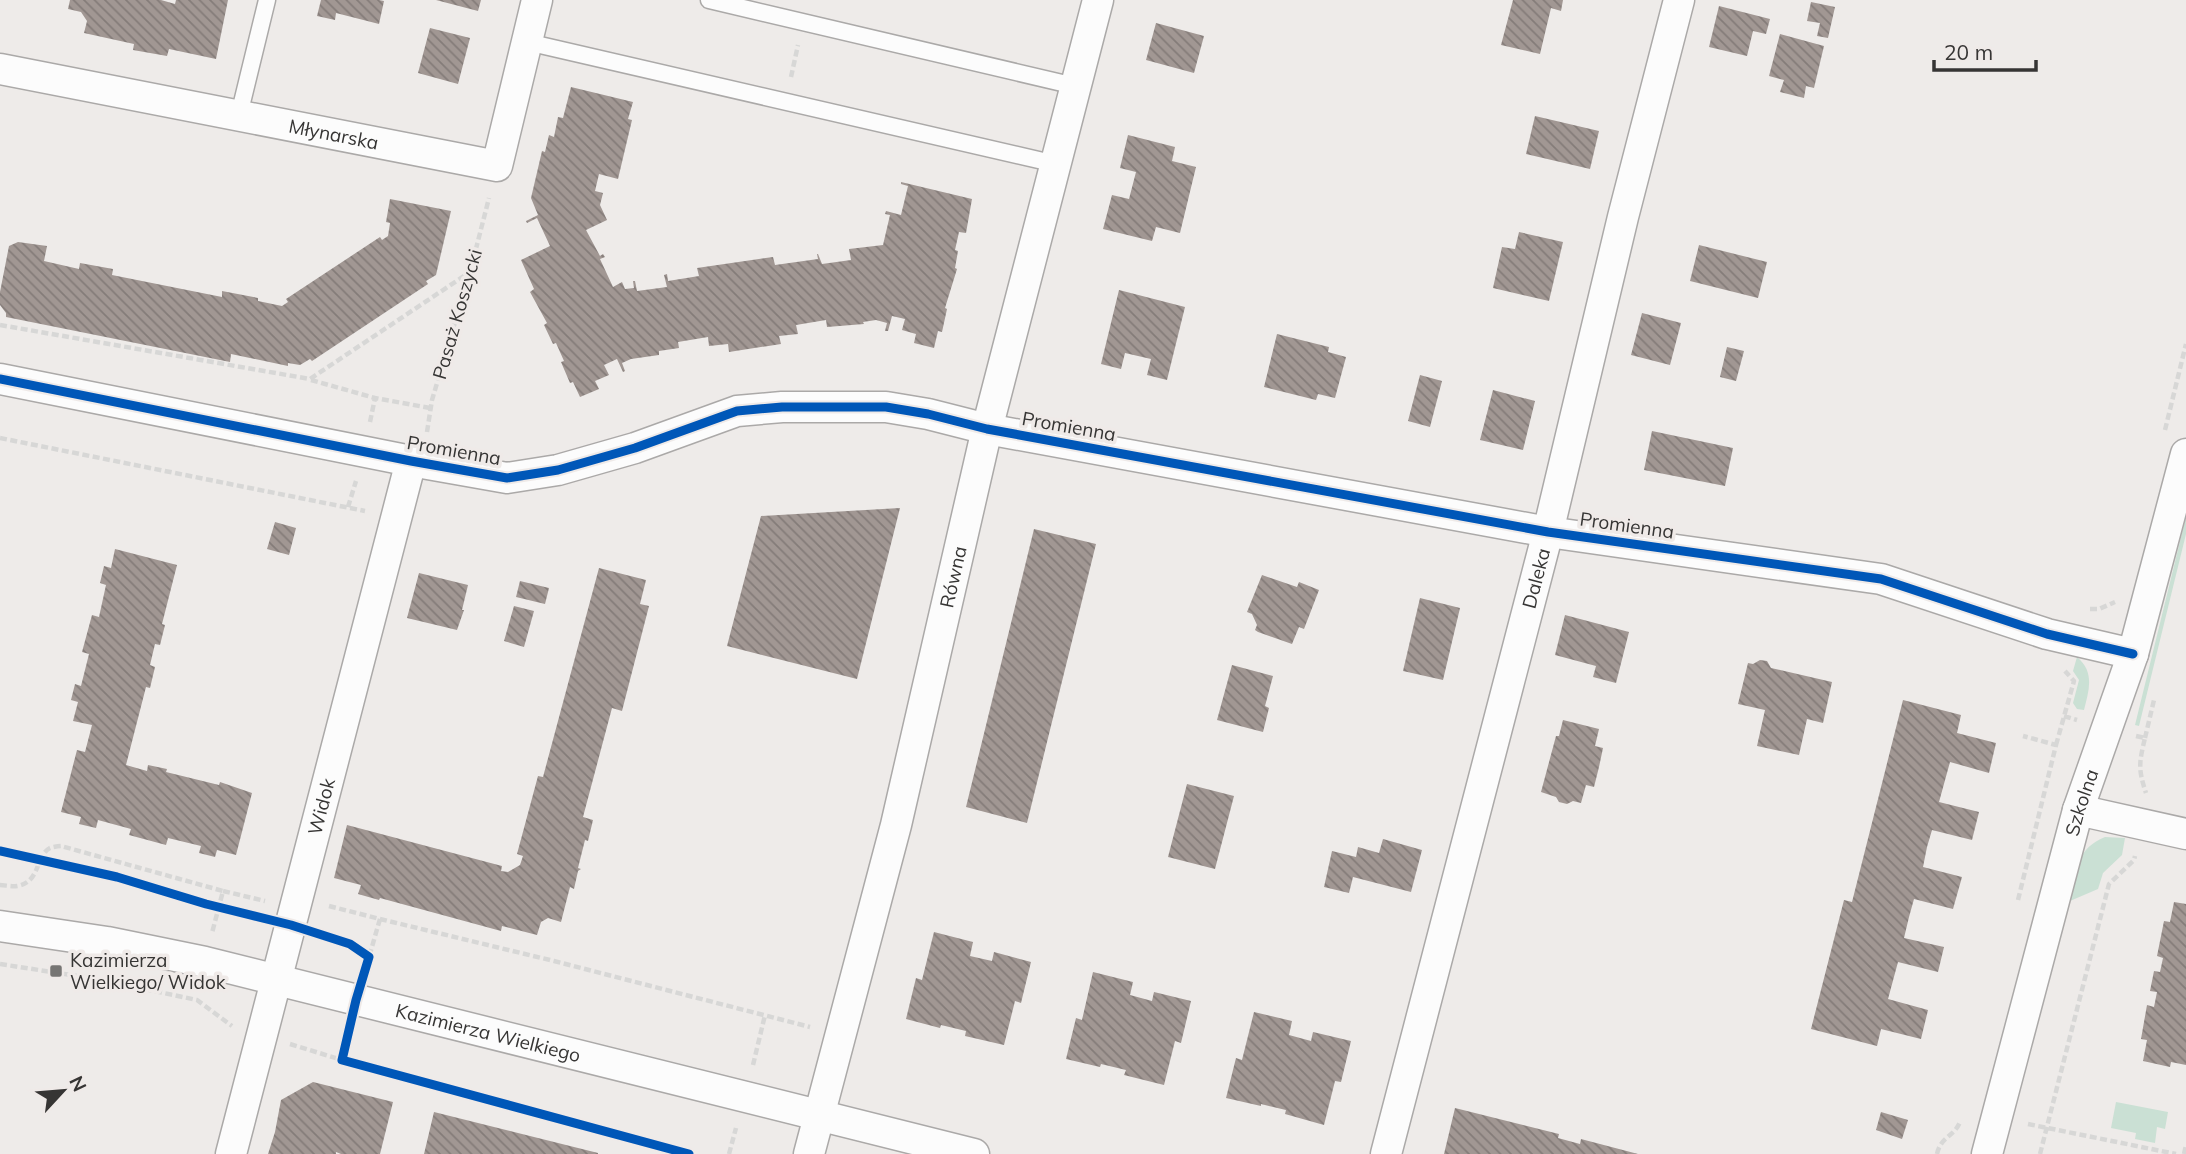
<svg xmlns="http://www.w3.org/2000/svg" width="2186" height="1154" font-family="Mulish,sans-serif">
	<defs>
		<pattern id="building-back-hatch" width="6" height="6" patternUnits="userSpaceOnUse" patternTransform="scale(1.75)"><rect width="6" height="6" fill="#a19793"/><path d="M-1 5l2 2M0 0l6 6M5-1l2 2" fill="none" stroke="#847c79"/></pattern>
	</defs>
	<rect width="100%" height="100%" fill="#eeebe9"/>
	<path fill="#cae0d4" d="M 2186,517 L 2186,534 L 2139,726 L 2135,725 Z
		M 2077,657 C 2095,672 2089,690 2084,710 L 2077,709 L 2073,703 L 2079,680 L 2073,671 Z
		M 2105,837 L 2125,838 L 2122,855 L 2103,873 L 2098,889 L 2070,901 L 2067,897 C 2076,871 2077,848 2105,837 Z
		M 2116,1102 L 2168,1112 L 2165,1129 L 2157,1127 L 2155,1143 L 2135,1139 L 2136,1133 L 2111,1128 Z"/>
	<path fill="url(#building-back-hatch)" d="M 70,0 L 161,0 L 175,4 L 176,0 L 228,0 L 216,59 L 169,49 L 167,56 L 133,50 L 134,44 L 84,33 L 87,21 L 81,12 L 68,9 Z
		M 321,0 L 379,0 L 384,1 L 379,24 L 336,13 L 335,20 L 317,16 Z
		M 436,0 L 481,0 L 478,11 Z
		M 1513,0 L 1563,0 L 1561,11 L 1551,8 L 1540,54 L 1501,45 Z
		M 1811,2 L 1835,7 L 1828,38 L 1817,36 L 1820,23 L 1807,21 Z
		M 1719,6 L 1770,19 L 1766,34 L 1753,31 L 1747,56 L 1709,47 Z
		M 1156,23 L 1204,36 L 1194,73 L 1146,60 Z
		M 430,28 L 470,38 L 458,84 L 418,73 Z
		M 1780,34 L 1824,46 L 1814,88 L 1806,86 L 1804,98 L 1780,92 L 1784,80 L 1769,76 Z
		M 571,87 L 633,102 L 628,119 L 632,120 L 618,179 L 599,174 L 595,191 L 603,193 L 600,205 L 607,220 L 586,230 L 600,256 L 603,254 L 605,257 L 600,259 L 613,287 L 622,282 L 625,289 L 634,288 L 633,281 L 635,281 L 637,291 L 667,287 L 664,275 L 667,274 L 668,281 L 699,276 L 697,268 L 773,257 L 775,265 L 818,259 L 817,254 L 818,254 L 822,264 L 851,260 L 849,249 L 883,245 L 890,215 L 885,214 L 886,211 L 901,215 L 908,186 L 901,184 L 901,182 L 972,199 L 966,233 L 959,232 L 955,250 L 958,251 L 955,268 L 957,269 L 945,308 L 947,309 L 942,332 L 938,331 L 934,348 L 914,343 L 916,334 L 902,330 L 905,319 L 892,316 L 888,331 L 885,331 L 887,323 L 876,320 L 863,322 L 864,324 L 827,327 L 826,320 L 796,325 L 798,334 L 779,336 L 781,344 L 729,352 L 728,344 L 709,346 L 708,337 L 678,342 L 679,348 L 659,351 L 659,355 L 631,359 L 622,363 L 625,371 L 623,372 L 617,359 L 604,365 L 609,375 L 595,381 L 599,389 L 580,397 L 573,382 L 570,383 L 561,362 L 564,361 L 556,343 L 553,344 L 544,325 L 547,323 L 530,292 L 534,289 L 521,260 L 550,246 L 537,218 L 527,223 L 526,221 L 538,215 L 531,198 L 542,151 L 545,152 L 549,135 L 554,137 L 558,117 L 563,118 Z
		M 1535,116 L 1599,131 L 1590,169 L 1526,154 Z
		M 1128,135 L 1175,147 L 1172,161 L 1196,167 L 1180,233 L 1156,227 L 1152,241 L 1103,229 L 1112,195 L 1129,199 L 1136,172 L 1120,168 Z
		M 390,199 L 451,211 L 436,275 L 426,281 L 428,284 L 312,361 L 310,359 L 300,365 L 288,363 L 288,366 L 231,354 L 230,362 L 6,317 L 6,313 L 0,305 L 0,292 L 9,246 L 18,242 L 47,246 L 44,261 L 79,269 L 80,263 L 113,269 L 112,275 L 222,297 L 222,291 L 258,298 L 258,301 L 282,306 L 288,302 L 286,299 L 380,237 L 382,240 L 388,236 L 390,223 L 386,222 Z
		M 1519,232 L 1563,242 L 1549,301 L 1493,288 L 1502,247 L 1515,249 Z
		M 1699,245 L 1767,262 L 1758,298 L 1690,281 Z
		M 1119,290 L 1185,307 L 1167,380 L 1147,375 L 1151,359 L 1125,353 L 1121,369 L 1101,364 Z
		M 1642,313 L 1681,323 L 1670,365 L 1631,355 Z
		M 1277,334 L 1329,347 L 1328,352 L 1346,357 L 1335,398 L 1318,394 L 1316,400 L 1264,387 Z
		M 1727,347 L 1744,351 L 1736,381 L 1720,377 Z
		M 1420,375 L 1442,381 L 1430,427 L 1408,421 Z
		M 1493,390 L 1535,401 L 1523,450 L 1480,440 Z
		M 1652,431 L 1733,448 L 1725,486 L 1644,470 Z
		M 900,508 L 857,679 L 727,646 L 761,516 Z
		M 275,522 L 296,528 L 289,555 L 267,549 Z
		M 1034,529 L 1096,544 L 1027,823 L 966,807 Z
		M 115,549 L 177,565 L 162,624 L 165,625 L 160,645 L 155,644 L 150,665 L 155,667 L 150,688 L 146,687 L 126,765 L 147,771 L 148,765 L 167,769 L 166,772 L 219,785 L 220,782 L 252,793 L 236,855 L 217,850 L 215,857 L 199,853 L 201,846 L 168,838 L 166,845 L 129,835 L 131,829 L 98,820 L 96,828 L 79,824 L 81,817 L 61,812 L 77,750 L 85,752 L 92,725 L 73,721 L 78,702 L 71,700 L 75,684 L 81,686 L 89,654 L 82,652 L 92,615 L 99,617 L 106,585 L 100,583 L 104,566 L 111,568 Z
		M 599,568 L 646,580 L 640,604 L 649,606 L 622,711 L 612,708 L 583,817 L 593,820 L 588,841 L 585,840 L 578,868 L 581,869 L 578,871 L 574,889 L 570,887 L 561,922 L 548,918 L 541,922 L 537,935 L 502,926 L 501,931 L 380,898 L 379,900 L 358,894 L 361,885 L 334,878 L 347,825 L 502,866 L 501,871 L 508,872 L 520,865 L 523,856 L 517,854 L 538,776 L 543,777 Z
		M 419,573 L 468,585 L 462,610 L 464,610 L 457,630 L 407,618 Z
		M 1262,575 L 1297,587 L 1299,582 L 1319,590 L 1304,629 L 1299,627 L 1292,644 L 1258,632 L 1255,630 L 1257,625 L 1252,614 L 1247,612 Z
		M 520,581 L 549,588 L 545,604 L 516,597 Z
		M 1420,598 L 1460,608 L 1443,680 L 1403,671 Z
		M 514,606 L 534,611 L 524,647 L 504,641 Z
		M 1565,615 L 1629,632 L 1616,683 L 1593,677 L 1596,666 L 1555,655 Z
		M 1760,660 L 1767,661 L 1771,668 L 1832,682 L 1823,723 L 1807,719 L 1799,755 L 1757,746 L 1765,710 L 1738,704 L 1748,663 L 1753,664 Z
		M 1232,665 L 1273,676 L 1265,706 L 1269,708 L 1263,732 L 1217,720 Z
		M 1903,700 L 1961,715 L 1957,733 L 1996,743 L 1989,773 L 1950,762 L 1939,802 L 1979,812 L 1972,840 L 1932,830 L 1927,847 L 1923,867 L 1962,877 L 1953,909 L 1914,899 L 1909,917 L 1904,938 L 1944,947 L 1938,972 L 1898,962 L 1888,999 L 1928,1010 L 1921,1039 L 1881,1029 L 1877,1046 L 1811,1029 L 1844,900 L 1852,902 Z
		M 1563,720 L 1599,729 L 1595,746 L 1603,748 L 1599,767 L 1594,787 L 1586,785 L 1581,803 L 1573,801 L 1567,804 L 1559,802 L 1556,797 L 1541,792 L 1556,736 L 1559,736 Z
		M 1187,784 L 1234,796 L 1215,869 L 1168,857 Z
		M 1383,839 L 1422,850 L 1411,892 L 1353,877 L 1349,893 L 1324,887 L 1332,851 L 1356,857 L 1358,847 L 1379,853 Z
		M 2174,902 L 2186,904 L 2186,1065 L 2171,1062 L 2170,1067 L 2143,1061 L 2147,1040 L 2141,1039 L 2147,1005 L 2154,1007 L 2157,992 L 2150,991 L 2154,971 L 2160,972 L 2163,958 L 2157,956 L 2164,921 L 2170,922 Z
		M 934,932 L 973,942 L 970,956 L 992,961 L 994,952 L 1031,962 L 1021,1003 L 1015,1001 L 1004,1045 L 965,1036 L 966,1031 L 941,1025 L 940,1028 L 906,1019 L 916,978 L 922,980 Z
		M 1093,972 L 1133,982 L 1130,995 L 1152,1001 L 1154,992 L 1191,1001 L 1181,1043 L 1175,1041 L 1164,1085 L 1124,1075 L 1126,1070 L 1101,1064 L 1100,1067 L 1066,1059 L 1076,1018 L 1082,1020 Z
		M 1254,1012 L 1292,1021 L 1289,1035 L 1311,1041 L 1313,1032 L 1351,1041 L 1341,1082 L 1335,1081 L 1324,1125 L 1285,1114 L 1286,1110 L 1261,1104 L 1261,1106 L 1226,1098 L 1236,1058 L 1242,1060 Z
		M 313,1082 L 393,1102 L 380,1154 L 341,1154 L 336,1152 L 336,1154 L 268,1154 L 275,1132 L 281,1100 Z
		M 1455,1108 L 1559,1134 L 1558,1138 L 1580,1144 L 1581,1139 L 1638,1154 L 1444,1154 Z
		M 434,1112 L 598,1153 L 598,1154 L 424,1154 Z
		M 1881,1112 L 1908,1120 L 1902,1139 L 1876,1130 Z"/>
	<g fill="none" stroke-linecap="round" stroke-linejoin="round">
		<defs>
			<path id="lane" d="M 709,0 L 1075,86
				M 527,42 L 1056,164
				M 239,115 L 267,0"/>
			<g id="street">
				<path id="s1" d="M 0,69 L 497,166 L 537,0"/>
				<path d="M 0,379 L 411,461 L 507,478 L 558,470 L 635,448 L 737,411 L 782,407 L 886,407 L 928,414 L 987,429 L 1548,532 L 1881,579 L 2047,634 L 2133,654"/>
				<path d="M 2078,810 L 2186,834"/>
				<path id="s2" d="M 0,926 L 107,942 L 205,962 L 974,1154"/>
				<path id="s3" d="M 231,1154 L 411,461"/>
				<path id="s4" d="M 809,1154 L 896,825 L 987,429 L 1098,0"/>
				<path id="s5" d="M 1386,1154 L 1548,532 L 1623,217 L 1679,0"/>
				<path id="s6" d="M 1987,1154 L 2078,810 L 2133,654 L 2186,454"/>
			</g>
		</defs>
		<use href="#lane" stroke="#aba9a8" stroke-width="19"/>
		<use href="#street" stroke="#aba9a8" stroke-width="33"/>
		<path stroke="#d7d7d6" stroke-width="4.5" stroke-dasharray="7 3.5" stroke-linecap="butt" d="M 791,77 L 798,45
			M 0,325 L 310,379 L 470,272
			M 311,380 L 375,398 L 430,408
			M 370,422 L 375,398
			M 2165,430 L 2186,344
			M 427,432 L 432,400 L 470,272 L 489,198
			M 0,438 L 365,511
			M 348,507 L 356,481
			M 2090,609 L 2099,609 L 2115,602
			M 2064,716 L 2077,720
			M 2136,736 L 2145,738 C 2139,763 2138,769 2146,793
			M 2145,738 L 2154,700
			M 2056,745 L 2074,681 L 2065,671
			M 0,885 C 5,885 12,887 17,886 C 41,882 35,856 50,848 C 52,847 60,846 61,846 L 223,891 L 212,933
			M 223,891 L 265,901
			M 2018,900 L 2056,745 L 2023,736
			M 329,906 L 380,919 L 369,957
			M 380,919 L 554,961 L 810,1027
			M 0,964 L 97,979 L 197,1000 L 232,1026
			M 290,1044 L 342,1060
			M 753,1065 L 765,1015
			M 2028,1124 L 2176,1154
			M 729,1154 L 736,1128
			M 1937,1154 C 1941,1136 1954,1137 1960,1122
			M 2040,1154 L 2109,884 L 2134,860 L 2135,856
			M 2184,1154 L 2186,1145"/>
		<use href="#lane" stroke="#fcfcfc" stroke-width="16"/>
		<use href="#street" stroke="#fcfcfc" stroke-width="30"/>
		<defs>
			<path id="cycleway" d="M 0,379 L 411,461 L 507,478 L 558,470 L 635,448 L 737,411 L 782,407 L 886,407 L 928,414 L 987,429 L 1548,532 L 1881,579 L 2047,634 L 2133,654
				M 0,851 L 117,877 L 206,904 L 291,925 L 350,944 L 369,957 L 356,1000 L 342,1060 L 689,1154"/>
		</defs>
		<use href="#cycleway" stroke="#efeae8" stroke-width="13"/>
		<use href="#cycleway" stroke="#0057b8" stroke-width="9"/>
	</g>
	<rect fill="#767573" stroke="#efeae8" stroke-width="2.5" x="49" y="964" width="14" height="14" rx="3.5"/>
	<g text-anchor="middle" stroke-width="7" stroke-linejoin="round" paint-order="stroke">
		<g font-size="19" fill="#363534" stroke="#efeae8">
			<text dy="7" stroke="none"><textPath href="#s1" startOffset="340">Młynarska</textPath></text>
			<text transform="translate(457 314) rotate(-74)" y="7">Pasaż Koszycki</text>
			<text transform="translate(1069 426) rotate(10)" y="7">Promienna</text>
			<text transform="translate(454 450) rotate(10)" y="7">Promienna</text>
			<text transform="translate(1627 525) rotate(8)" y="7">Promienna</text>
			<text dy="7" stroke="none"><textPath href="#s4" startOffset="595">Równa</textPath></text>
			<text dy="7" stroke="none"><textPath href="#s5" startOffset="595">Daleka</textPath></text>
			<text dy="7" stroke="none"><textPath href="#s6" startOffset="364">Szkolna</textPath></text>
			<text dy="7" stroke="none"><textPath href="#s3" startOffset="359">Widok</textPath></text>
			<text dy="7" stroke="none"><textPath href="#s2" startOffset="500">Kazimierza Wielkiego</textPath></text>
		</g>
		<g font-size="19" fill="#363534" stroke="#efeae8" text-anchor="start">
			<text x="70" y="967">Kazimierza<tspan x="70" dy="22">Wielkiego/ Widok</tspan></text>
		</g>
	</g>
	<g transform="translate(63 1091) rotate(64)" stroke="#efeae8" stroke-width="5" paint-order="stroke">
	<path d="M0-5L12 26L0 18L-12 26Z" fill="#363534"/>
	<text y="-10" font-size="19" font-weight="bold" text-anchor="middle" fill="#363534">N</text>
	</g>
	<path d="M1934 60v10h102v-10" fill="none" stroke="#363534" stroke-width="3.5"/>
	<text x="1944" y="60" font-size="21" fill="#363534" stroke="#efeae8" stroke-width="5" paint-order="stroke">20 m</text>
</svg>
